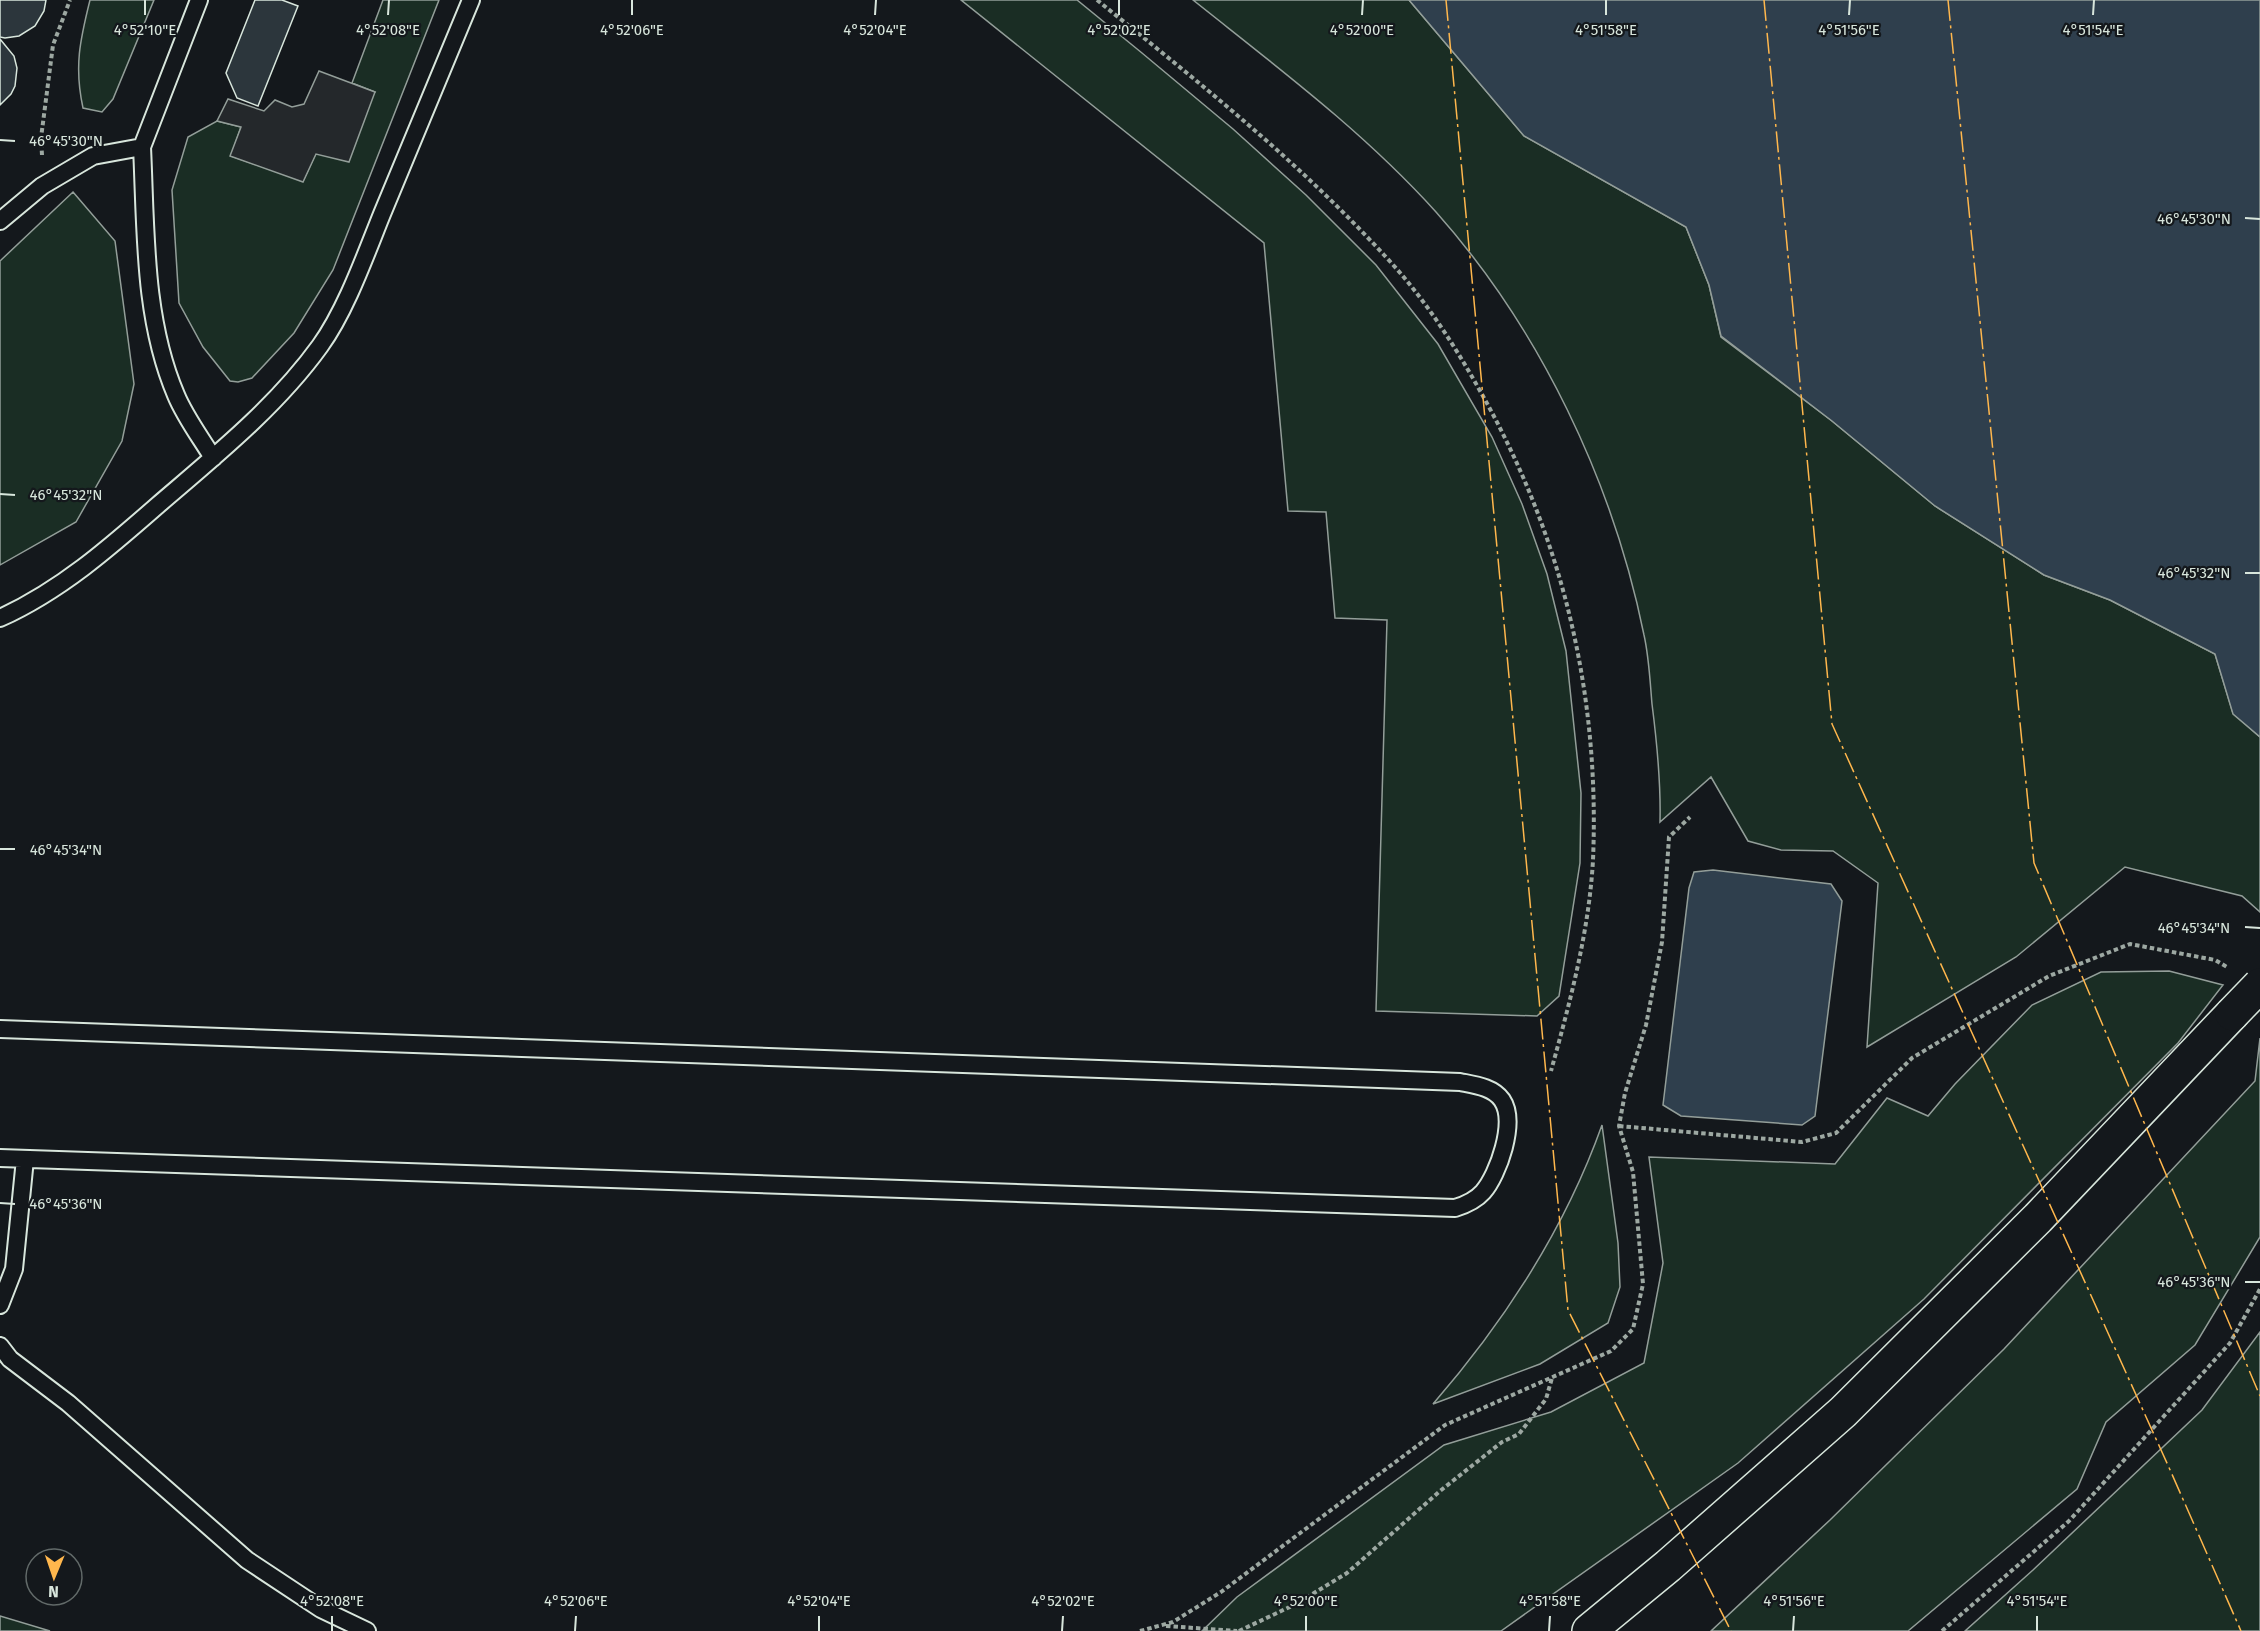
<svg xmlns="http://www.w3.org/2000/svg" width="2260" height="1631" font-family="'Fira Sans',sans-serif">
	<rect width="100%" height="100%" fill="#14181c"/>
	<path fill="#1a2d24" stroke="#939e99" stroke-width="1.5" d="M 90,0 L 154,0 L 113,99 L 102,112 L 83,108 C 74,67 80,40 90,0 Z
		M 383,0 L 439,0 L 333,270 L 294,333 L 252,378 L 238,382 L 230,381 L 203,347 L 179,303 L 172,190 L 188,137 L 217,121 L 241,127 L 231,156 L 303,181 L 316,153 L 375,92 L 352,83 Z
		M 961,0 L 1077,0 L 1142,53 L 1233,129 L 1306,195 L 1376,265 L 1438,344 L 1492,437 L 1522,504 L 1547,574 L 1566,651 L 1581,793 L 1580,863 L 1559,996 L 1537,1016 L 1376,1011 L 1387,620 L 1335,618 L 1326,512 L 1288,511 L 1264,243 Z
		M 1193,0 L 1409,0 L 1524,136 L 1686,227 L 1709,285 L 1721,337 L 1832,421 L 1935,506 L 2044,575 L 2110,600 L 2215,654 L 2233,713 L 2260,737 L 2260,912 L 2242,896 L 2125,867 L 2016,957 L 1867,1047 L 1878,883 L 1833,851 L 1781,850 L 1748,841 L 1711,777 L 1660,822 C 1661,783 1657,743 1652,704 C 1650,681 1649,657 1644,635 C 1613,482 1540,329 1436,212 C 1364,132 1277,67 1193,0 Z
		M 73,192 L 115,241 L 134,384 L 122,441 L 76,522 L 0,565 L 0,261 Z
		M 2169,971 L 2223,985 L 2178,1043 L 1924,1299 L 1738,1463 L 1501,1631 L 1202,1631 L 1237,1597 L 1444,1445 L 1551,1412 L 1644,1363 L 1663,1263 L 1649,1157 L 1835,1164 L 1887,1098 L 1928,1116 L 1955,1084 L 2032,1005 L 2101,972 Z
		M 2260,1038 L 2260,1237 L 2195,1345 L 2106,1422 L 2077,1489 L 1908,1631 L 1711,1631 L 1830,1520 L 2004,1349 L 2255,1081 Z
		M 1602,1125 L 1618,1243 L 1620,1287 L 1608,1323 L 1540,1364 L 1433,1404 C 1505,1321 1565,1229 1602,1125 Z
		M 2260,1332 L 2260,1631 L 1965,1631 L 2033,1570 L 2202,1410 Z
		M 0,1616 L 50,1631 L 0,1631 Z"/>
	<path fill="#24282b" stroke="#939e99" stroke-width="1.5" d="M 319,71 L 375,92 L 349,162 L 316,154 L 303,182 L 230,156 L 241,127 L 217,121 L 228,99 L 264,111 L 275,100 L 292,107 L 304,104 Z"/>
	<path fill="#2f3f4d" stroke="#939e99" stroke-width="1.5" d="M 1409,0 L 2260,0 L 2260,737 L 2233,714 L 2215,654 L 2110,600 L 2044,575 L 1935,506 L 1832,421 L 1721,336 L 1709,285 L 1686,227 L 1524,136 Z
		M 1713,870 L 1831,884 L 1842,901 L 1815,1116 L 1802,1125 L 1681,1116 L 1663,1105 L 1689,888 L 1694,872 Z"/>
	<path fill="#2c363c" stroke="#d8e6dc" stroke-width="1.5" d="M 0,0 L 46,0 L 44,11 L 35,26 L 19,36 L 5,38 L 0,37 Z
		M 255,0 L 282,0 L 298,6 L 258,106 L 237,98 L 226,73 Z
		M 0,39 L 14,56 L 17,68 L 15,86 L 11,94 L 0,105 Z"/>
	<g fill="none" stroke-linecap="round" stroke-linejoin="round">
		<defs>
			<path id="lane" d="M 142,147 C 146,229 143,318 176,395 C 185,417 201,438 213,458
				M 0,221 L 42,186 L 93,156 L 142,147 L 199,0
				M 0,618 C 60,591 109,548 158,505 C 215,456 276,407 320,346 C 346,310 365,256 382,214 C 412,143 441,71 471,0
				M 0,1029 L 1460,1082 C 1475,1085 1493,1087 1502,1100 C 1517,1122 1498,1175 1483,1192 C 1475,1201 1465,1205 1455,1208 L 0,1158
				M 0,1305 L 14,1269 L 25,1159
				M 0,1346 L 10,1359 L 68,1403 L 247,1560 L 321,1609 L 367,1631"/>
			<path id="primary" d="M 1589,1631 L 1668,1566 L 1843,1412 L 2038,1218 L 2232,1014"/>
		</defs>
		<use href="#lane" stroke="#d8e6dc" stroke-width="20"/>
		<use href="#primary" stroke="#d8e6dc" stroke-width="36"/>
		<path stroke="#9da8a2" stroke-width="4" stroke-dasharray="4.5 3" stroke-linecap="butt" d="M 1097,0 C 1196,80 1298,161 1384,255 C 1422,295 1452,341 1479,389 C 1562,535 1600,692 1593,860 C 1589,932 1570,1002 1551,1071
			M 42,155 L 41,138 L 53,45 L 70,0
			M 1619,1126 L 1802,1142 L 1836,1133 L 1912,1058 L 2049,976 L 2130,944 L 2215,960 L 2227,967
			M 1166,1626 L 1237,1631
			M 1140,1631 L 1173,1622 L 1221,1592 L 1445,1425 L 1611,1351 L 1633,1329 L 1643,1284 L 1633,1172 L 1619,1126 L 1625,1093 L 1646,1025 L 1662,942 L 1669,837 L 1690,817
			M 1239,1631 L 1296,1604 L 1347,1573 L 1440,1491 L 1502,1442 L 1519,1434 L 1546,1399 L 1552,1378
			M 1942,1631 L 2069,1521 L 2230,1343 L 2260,1289"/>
		<use href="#lane" stroke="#14181c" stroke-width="16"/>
		<use href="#primary" stroke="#14181c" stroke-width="33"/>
		<defs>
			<path id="primary-bridge" d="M 2232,1014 L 2260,985"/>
		</defs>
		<use href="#primary-bridge" stroke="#d8e6dc" stroke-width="36" stroke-linecap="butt"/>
		<use href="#primary-bridge" stroke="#14181c" stroke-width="33"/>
		<path stroke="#ffb74d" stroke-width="1.5" stroke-dasharray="21 4.5 3 4.5" stroke-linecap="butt" d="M 1446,0 L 1568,1310 L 1731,1631
			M 1764,0 L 1832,724 L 2171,1472 L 2241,1631
			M 1948,0 L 2034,863 L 2260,1396"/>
	</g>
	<path fill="none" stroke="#d8e6dc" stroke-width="2" d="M 145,15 L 145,0M 388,15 L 389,0M 632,15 L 632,0M 875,15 L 876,0M 1119,15 L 1119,0M 1362,15 L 1363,0M 1606,15 L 1606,0M 1849,15 L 1850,0M 2093,15 L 2094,0M 0,140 L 15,141M 2245,218 L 2260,219M 0,494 L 15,495M 2245,573 L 2260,573M 0,849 L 15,849M 2245,927 L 2260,928M 0,1203 L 15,1204M 2245,1282 L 2260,1282M 332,1631 L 332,1616M 575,1631 L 576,1616M 819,1631 L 819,1616M 1062,1631 L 1063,1616M 1306,1631 L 1306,1616M 1549,1631 L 1550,1616M 1793,1631 L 1794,1616M 2037,1631 L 2037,1616"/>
	<g font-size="15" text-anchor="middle" fill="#d8e6dc" stroke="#14181c" stroke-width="4.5" stroke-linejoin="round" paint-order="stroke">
		<text x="145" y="35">4°52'10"E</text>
		<text x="388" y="35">4°52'08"E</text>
		<text x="632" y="35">4°52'06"E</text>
		<text x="875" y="35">4°52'04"E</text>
		<text x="1119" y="35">4°52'02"E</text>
		<text x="1362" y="35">4°52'00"E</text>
		<text x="1606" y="35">4°51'58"E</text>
		<text x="1849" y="35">4°51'56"E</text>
		<text x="2093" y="35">4°51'54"E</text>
		<text x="66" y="146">46°45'30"N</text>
		<text x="2194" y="224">46°45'30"N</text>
		<text x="66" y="500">46°45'32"N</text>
		<text x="2194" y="578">46°45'32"N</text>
		<text x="66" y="855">46°45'34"N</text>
		<text x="2194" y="933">46°45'34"N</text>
		<text x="66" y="1209">46°45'36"N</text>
		<text x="2194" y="1287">46°45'36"N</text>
		<text x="332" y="1606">4°52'08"E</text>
		<text x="576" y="1606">4°52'06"E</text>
		<text x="819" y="1606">4°52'04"E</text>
		<text x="1063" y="1606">4°52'02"E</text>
		<text x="1306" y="1606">4°52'00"E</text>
		<text x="1550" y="1606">4°51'58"E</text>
		<text x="1794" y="1606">4°51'56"E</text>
		<text x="2037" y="1606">4°51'54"E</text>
	</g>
	<g transform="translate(54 1577) rotate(182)"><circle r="28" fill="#14181c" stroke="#626a69" stroke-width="1.5"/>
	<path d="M0-4.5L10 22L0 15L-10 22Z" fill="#ffb74d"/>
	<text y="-9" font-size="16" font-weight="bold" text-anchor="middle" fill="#d8e6dc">N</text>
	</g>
</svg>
